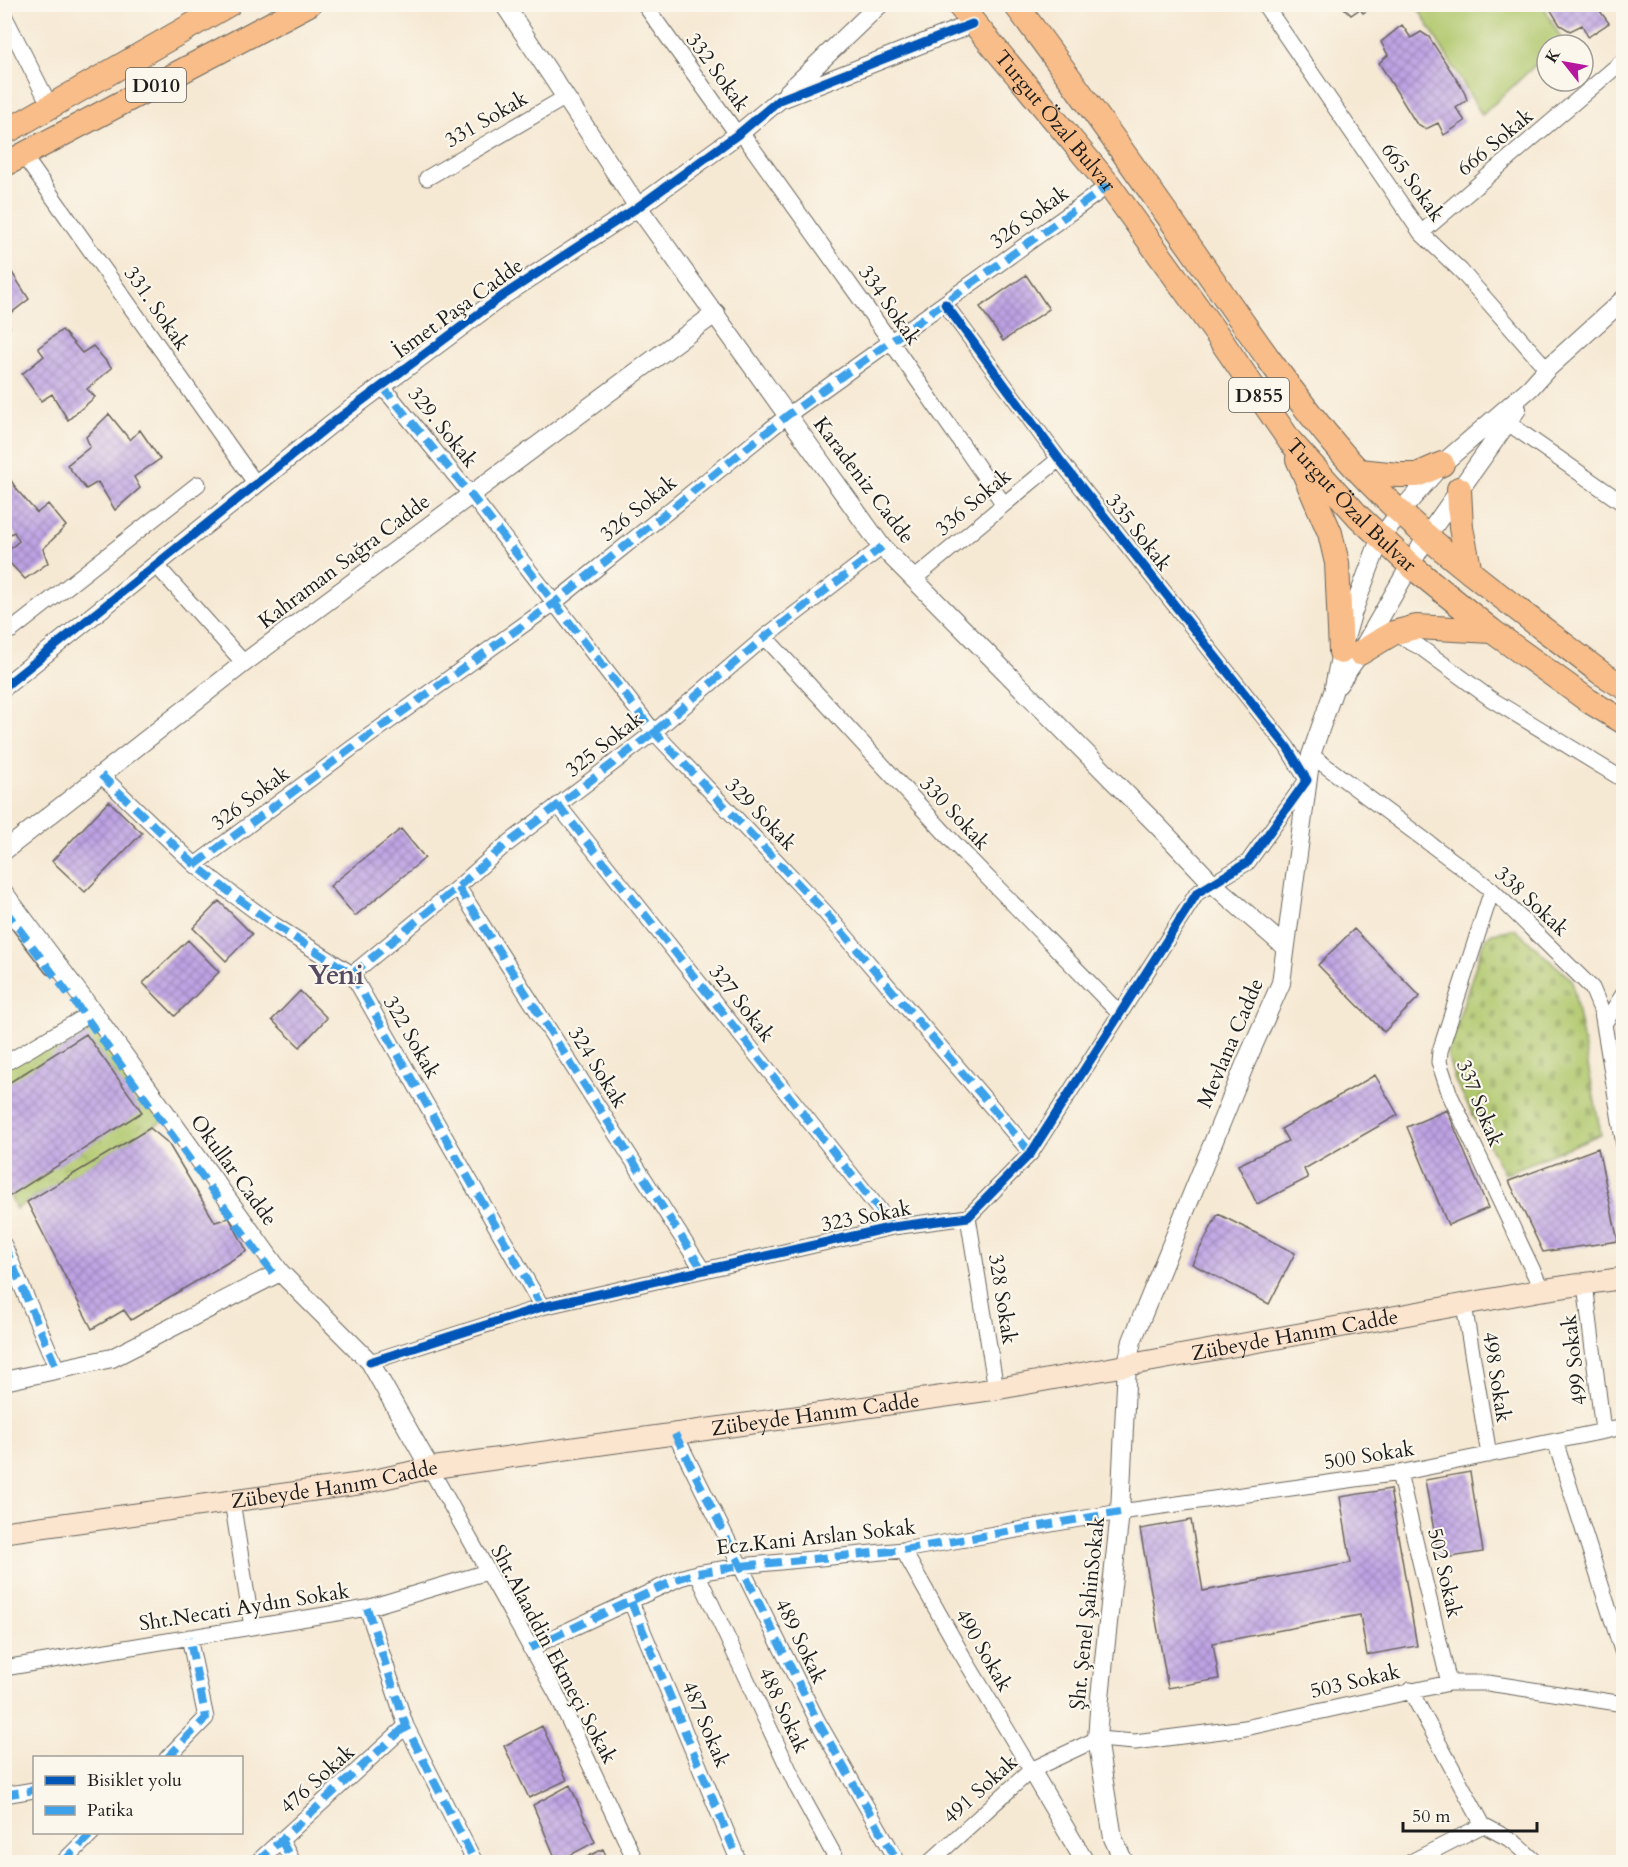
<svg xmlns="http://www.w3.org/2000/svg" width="1628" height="1867" font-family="Cardo,serif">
	<defs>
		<pattern id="cemetery-stones" width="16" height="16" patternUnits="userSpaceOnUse" patternTransform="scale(1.5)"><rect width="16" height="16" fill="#b0c86d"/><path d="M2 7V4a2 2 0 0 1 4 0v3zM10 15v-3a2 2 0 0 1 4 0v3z" fill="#97ab5e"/></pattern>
		<pattern id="park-crowns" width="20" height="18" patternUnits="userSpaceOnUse" patternTransform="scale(1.5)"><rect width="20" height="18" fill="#b0c86d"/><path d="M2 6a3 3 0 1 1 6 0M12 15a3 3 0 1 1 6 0" fill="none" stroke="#97ab5e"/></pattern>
		<pattern id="building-cross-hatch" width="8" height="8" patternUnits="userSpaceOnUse" patternTransform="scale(1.5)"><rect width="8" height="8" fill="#bea3e4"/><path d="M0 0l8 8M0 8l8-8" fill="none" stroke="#9a84b8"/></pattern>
	</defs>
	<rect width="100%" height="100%" fill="#fbf7ec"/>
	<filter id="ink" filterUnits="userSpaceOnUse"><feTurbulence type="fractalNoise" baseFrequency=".0167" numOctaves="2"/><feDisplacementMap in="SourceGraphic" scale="12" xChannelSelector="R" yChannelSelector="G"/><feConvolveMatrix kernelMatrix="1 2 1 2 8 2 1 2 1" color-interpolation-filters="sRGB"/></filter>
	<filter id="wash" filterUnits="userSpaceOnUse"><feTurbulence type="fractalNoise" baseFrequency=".008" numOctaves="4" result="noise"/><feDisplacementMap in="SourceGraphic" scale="24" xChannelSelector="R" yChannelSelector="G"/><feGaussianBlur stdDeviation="1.35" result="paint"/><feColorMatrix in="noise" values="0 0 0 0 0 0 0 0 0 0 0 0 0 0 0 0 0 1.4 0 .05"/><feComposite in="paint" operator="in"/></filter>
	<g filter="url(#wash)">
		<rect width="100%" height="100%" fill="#f6e9d4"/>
		<path fill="url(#cemetery-stones)" stroke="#667244" stroke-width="1.5" d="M 1515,929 L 1572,980 L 1601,1134 L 1504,1174 L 1455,1081 L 1447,1054 L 1484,940 L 1492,933 Z"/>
		<path fill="url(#park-crowns)" stroke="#667244" stroke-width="1.5" d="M 85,1016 L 168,1118 L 16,1209 L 5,1186 L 5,1064 Z"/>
		<path fill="#b0c86d" stroke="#667244" stroke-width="1.5" d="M 1416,5 L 1543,5 L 1562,40 L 1557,45 L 1547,45 L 1547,54 L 1482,115 Z"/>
		<g id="blocks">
			<path fill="url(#building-cross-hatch)" d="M 1340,4 L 1378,4 L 1363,13 L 1360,9 L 1351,15 Z
				M 1547,4 L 1608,4 L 1600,11 L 1609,23 L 1588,37 L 1582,25 L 1570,31 L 1560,25 Z
				M 1402,25 L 1411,38 L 1421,32 L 1429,37 L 1464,91 L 1467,100 L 1456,108 L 1465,121 L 1444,135 L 1438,123 L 1426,129 L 1416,123 L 1379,63 L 1388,55 L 1381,42 Z
				M 11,271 L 29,299 L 5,318 L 10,327 L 4,332 L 4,276 Z
				M 1026,275 L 1049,309 L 1003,341 L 980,307 Z
				M 62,330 L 82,353 L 93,346 L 112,368 L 87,389 L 95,397 L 68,420 L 52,394 L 41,401 L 22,374 L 44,356 L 38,348 Z
				M 109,414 L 130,440 L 140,430 L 160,459 L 134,477 L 140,488 L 115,510 L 98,482 L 86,489 L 67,465 L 90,447 L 86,437 Z
				M 4,470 L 18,491 L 37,513 L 48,504 L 66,526 L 43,549 L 48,563 L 25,579 L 4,557 L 4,554 L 19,541 L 14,532 L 11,534 L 4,526 Z
				M 109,801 L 142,833 L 85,892 L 52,861 Z
				M 401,829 L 425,858 L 355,916 L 330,886 Z
				M 219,901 L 252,934 L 226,961 L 193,928 Z
				M 1354,929 L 1420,996 L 1384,1032 L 1318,965 Z
				M 188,940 L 219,972 L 175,1016 L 143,983 Z
				M 300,991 L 327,1018 L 300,1047 L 272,1020 Z
				M 86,1034 L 142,1112 L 10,1196 L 4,1186 L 4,1086 Z
				M 1375,1075 L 1398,1115 L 1304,1169 L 1308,1178 L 1257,1204 L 1238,1165 L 1288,1141 L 1281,1129 Z
				M 1447,1110 L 1488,1208 L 1448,1225 L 1407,1127 Z
				M 150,1128 L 168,1143 L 215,1222 L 229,1218 L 247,1251 L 131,1320 L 124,1310 L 92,1329 L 27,1202 Z
				M 1598,1148 L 1618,1241 L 1543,1252 L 1509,1181 Z
				M 1218,1214 L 1295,1253 L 1269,1304 L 1192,1264 Z
				M 1470,1472 L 1483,1552 L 1439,1559 L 1425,1480 Z
				M 1390,1489 L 1417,1646 L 1367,1655 L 1360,1615 L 1213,1643 L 1219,1679 L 1168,1688 L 1140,1529 L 1191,1520 L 1203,1591 L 1351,1563 L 1340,1497 Z
				M 542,1726 L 567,1780 L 529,1798 L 504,1746 Z
				M 570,1785 L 595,1842 L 557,1862 L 533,1805 Z
				M 603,1849 L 609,1862 L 576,1862 L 581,1860 Z"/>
		</g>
	</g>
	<g filter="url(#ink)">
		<use href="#blocks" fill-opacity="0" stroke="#68645c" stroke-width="1.5"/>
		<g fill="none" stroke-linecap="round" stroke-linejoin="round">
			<defs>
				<path id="pedestrian" d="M 4,909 L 50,969"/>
				<path id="minor" d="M 644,4 L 737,134
					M 1264,4 L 1421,233 L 1461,271 L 1547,369
					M 4,15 L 51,108
					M 741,132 L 891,342 L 1003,503
					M 23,155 L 256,484
					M 427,178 L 566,97
					M 1421,233 L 1624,60
					M 382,386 L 471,495 L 654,732 L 824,911 L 1031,1153
					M 1508,423 L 1624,504
					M 156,565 L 244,663
					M 914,579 L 1059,459
					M 4,627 L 12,630 L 198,484
					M 1393,633 L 1420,647 L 1491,699 L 1624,780
					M 765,637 L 955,844 L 1119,1013
					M 1311,755 L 1492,890 L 1592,988 L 1602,1012 L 1624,1145
					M 101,775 L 195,865 L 232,894 L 273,924 L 352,974 L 542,1307
					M 558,805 L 893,1227
					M 195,865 L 352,748 L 554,603 L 788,415 L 1109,185
					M 458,887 L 702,1269
					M 1492,890 L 1440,1051 L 1439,1062 L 1450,1095 L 1542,1290
					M 352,974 L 458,887 L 502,848 L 654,732 L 765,637 L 882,547
					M 1604,1024 L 1624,993
					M 4,1064 L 93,1012
					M 968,1217 L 996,1389
					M 4,1245 L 57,1369
					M 1585,1284 L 1603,1431
					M 1464,1305 L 1489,1455
					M 370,1362 L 542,1307 L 893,1227 L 968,1217 L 1031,1153 L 1197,893 L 1248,862 L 1307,780 L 1287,747 L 1059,459 L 945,304
					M 675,1434 L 817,1720 L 898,1862
					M 1555,1441 L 1624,1657
					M 430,1468 L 557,1695 L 636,1862
					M 1399,1473 L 1449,1683
					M 232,1501 L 252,1627
					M 903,1550 L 961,1653 L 1031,1770
					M 697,1573 L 798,1789 L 838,1862
					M 631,1602 L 739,1862
					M 367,1608 L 406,1726 L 475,1862
					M 530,1648 L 680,1578 L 697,1573 L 740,1566 L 903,1550 L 1120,1512 L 1399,1473 L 1624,1427
					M 4,1668 L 367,1608 L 487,1572
					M 1410,1690 L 1483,1825 L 1513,1841 L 1536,1862
					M 167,1758 L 206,1718 L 189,1637
					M 4,1795 L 34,1790
					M 281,1840 L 293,1862
					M 63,1862 L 93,1832
					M 257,1862 L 406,1726
					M 930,1862 L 1031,1770 L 1097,1739 L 1135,1742 L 1245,1728 L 1449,1683 L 1488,1683 L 1624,1704
					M 1411,1862 L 1483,1825"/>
				<path id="tertiary" d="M 504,4 L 638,207 L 882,547 L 1159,827 L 1213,884 L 1285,947
					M 787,93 L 880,4
					M 1338,685 L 1360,653 L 1427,536 L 1517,409
					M 4,687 L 331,424 L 501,297 L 638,207 L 741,132 L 779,100 L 972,24
					M 4,851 L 244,663 L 716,313
					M 4,893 L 93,1012 L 280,1272 L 370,1362 L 430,1468
					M 4,1381 L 112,1358 L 280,1272
					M 1031,1770 L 1085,1862
					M 1124,1862 L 1113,1838 L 1097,1739 L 1100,1697 L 1120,1512 L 1127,1364 L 1132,1341 L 1246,1062 L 1281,983 L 1311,755 L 1333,692 L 1341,652 L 1352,614 L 1380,539 L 1400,512 L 1442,464 L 1530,388 L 1547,369 L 1624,299"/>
				<g id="secondary">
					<path id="s1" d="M 4,1532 L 358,1484 L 430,1468 L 996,1389 L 1542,1290 L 1624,1278"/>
				</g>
				<g id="trunk">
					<path id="s2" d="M 958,4 L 1109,185 L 1218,336 L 1290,441 L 1359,517 L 1410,565 L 1492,631 L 1589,701 L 1624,722"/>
					<path d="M 1015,4 C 1077,86 1136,170 1195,254 C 1242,322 1289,391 1343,454 C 1418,539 1512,604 1601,673 L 1624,687"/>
					<path d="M 4,133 L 229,4"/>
					<path d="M 4,165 L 309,4"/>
					<path d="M 1298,459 L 1330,533 L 1337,563 L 1341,652"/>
					<path d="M 1360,471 L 1398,475 L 1417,475 L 1442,464"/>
					<path d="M 1459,489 L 1461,528 L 1470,572"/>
					<path d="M 1360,653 L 1393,633 L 1416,627 L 1492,631"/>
				</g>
			</defs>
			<use href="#pedestrian" stroke="#68645c" stroke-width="13"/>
			<use href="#minor" stroke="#68645c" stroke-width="17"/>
			<use href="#tertiary" stroke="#68645c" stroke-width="20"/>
			<use href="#secondary" stroke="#68645c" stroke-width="23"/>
			<use href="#trunk" stroke="#68645c" stroke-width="26"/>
			<use href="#pedestrian" stroke="#fff" stroke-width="10"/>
			<use href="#minor" stroke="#fff" stroke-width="15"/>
			<use href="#tertiary" stroke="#fff" stroke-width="18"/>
			<use href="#secondary" stroke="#fce5cf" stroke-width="21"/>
			<use href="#trunk" stroke="#f8bd88" stroke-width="24"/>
			<path stroke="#3da2ea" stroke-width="8" stroke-dasharray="15 8" stroke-linecap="butt" d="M 382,386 L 471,495 L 654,732 L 824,911 L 1031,1153
				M 101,775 L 195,865 L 232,894 L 273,924 L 352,974 L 542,1307
				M 558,805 L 893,1227
				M 195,865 L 352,748 L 554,603 L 788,415 L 1109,185
				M 458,887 L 702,1269
				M 4,909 L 85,1016 L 274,1275
				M 352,974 L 458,887 L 502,848 L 654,732 L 765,637 L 882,547
				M 4,1245 L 57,1369
				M 675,1434 L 817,1720 L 898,1862
				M 631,1602 L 739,1862
				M 367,1608 L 406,1726 L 475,1862
				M 530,1648 L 680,1578 L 697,1573 L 740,1566 L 903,1550 L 1120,1512
				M 167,1758 L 206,1718 L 189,1637
				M 4,1795 L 34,1790
				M 281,1840 L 293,1862
				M 63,1862 L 93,1832
				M 257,1862 L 406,1726"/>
			<defs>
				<path id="cycleway" d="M 4,687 L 331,424 L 501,297 L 638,207 L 741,132 L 779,100 L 972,24
					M 370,1362 L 542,1307 L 893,1227 L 968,1217 L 1031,1153 L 1197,893 L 1248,862 L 1307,780 L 1287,747 L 1059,459 L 945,304"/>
			</defs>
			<use href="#cycleway" stroke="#fbf7ec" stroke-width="13"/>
			<use href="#cycleway" stroke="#0057b8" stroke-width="9"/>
		</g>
	</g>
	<g text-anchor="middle" stroke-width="4.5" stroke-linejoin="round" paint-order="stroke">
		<g fill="#fbf7ec" stroke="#5f5e5a" stroke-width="1.5">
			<rect x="126" y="68" width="60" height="34" rx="4.5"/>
			<rect x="1229" y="378" width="60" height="34" rx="4.5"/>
		</g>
		<g font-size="20" font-weight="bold" fill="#1c1c1c">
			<text x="156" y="92">D010</text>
			<text x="1259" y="402">D855</text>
		</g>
		<g font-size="21" fill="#1c1c1c" stroke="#fbf7ec">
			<text transform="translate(718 72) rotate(54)" y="7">332 Sokak</text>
			<text transform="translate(486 119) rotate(-30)" y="7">331 Sokak</text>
			<text dy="7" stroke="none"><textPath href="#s2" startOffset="152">Turgut Özal Bulvar</textPath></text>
			<text transform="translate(1495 142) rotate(-40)" y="7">666 Sokak</text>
			<text transform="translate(1413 182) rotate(54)" y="7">665 Sokak</text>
			<text transform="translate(1029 217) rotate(-36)" y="7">326 Sokak</text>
			<text transform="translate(890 305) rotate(55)" y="7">334 Sokak</text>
			<text transform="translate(157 308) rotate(55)" y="7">331. Sokak</text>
			<text transform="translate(458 308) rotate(-36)" y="7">İsmet Paşa Cadde</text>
			<text transform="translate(443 427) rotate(51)" y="7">329. Sokak</text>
			<text transform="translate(864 480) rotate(53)" y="7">Karadeniz Cadde</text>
			<text transform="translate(973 502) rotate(-40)" y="7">336 Sokak</text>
			<text dy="7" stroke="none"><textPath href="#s2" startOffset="638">Turgut Özal Bulvar</textPath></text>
			<text transform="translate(638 508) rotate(-39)" y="7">326 Sokak</text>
			<text transform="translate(1139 532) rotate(52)" y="7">335 Sokak</text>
			<text transform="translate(344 561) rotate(-37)" y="7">Kahraman Sağra Cadde</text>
			<text transform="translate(604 744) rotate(-38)" y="7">325 Sokak</text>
			<text transform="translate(250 798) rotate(-37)" y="7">326 Sokak</text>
			<text transform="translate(955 813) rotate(47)" y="7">330 Sokak</text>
			<text transform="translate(761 814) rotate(46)" y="7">329 Sokak</text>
			<text transform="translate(1532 901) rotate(43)" y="7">338 Sokak</text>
			<text transform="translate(742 1003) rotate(52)" y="7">327 Sokak</text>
			<text transform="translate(412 1037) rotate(60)" y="7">322 Sokak</text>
			<text transform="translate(1230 1043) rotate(-67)" y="7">Mevlana Cadde</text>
			<text transform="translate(598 1067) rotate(58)" y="7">324 Sokak</text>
			<text transform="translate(1480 1103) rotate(68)" y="7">337 Sokak</text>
			<text transform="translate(234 1170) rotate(54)" y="7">Okullar Cadde</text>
			<text transform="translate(866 1216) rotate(-11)" y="7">323 Sokak</text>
			<text transform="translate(1003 1299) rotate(81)" y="7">328 Sokak</text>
			<text dy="7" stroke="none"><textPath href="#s1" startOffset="1306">Zübeyde Hanım Cadde</textPath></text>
			<text transform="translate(1574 1360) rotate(-97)" y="7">499 Sokak</text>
			<text transform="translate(1497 1377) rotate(81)" y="7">498 Sokak</text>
			<text dy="7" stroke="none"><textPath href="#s1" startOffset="820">Zübeyde Hanım Cadde</textPath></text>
			<text transform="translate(1369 1455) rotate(-9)" y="7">500 Sokak</text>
			<text dy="7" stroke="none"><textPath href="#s1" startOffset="334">Zübeyde Hanım Cadde</textPath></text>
			<text transform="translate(816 1537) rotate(-6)" y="7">Ecz.Kani Arslan Sokak</text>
			<text transform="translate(1445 1573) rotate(77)" y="7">502 Sokak</text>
			<text transform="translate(244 1607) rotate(-9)" y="7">Sht.Necati Aydın Sokak</text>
			<text transform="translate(1087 1613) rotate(-84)" y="7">Şht. Şenel ŞahinSokak</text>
			<text transform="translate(801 1641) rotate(64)" y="7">489 Sokak</text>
			<text transform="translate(984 1650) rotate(60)" y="7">490 Sokak</text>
			<text transform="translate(554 1654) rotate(62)" y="7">Sht.Alaaddin Ekmeçi Sokak</text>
			<text transform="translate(1355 1681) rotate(-13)" y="7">503 Sokak</text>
			<text transform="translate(784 1710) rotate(65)" y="7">488 Sokak</text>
			<text transform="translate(706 1724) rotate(67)" y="7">487 Sokak</text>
			<text transform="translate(317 1779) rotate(-42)" y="7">476 Sokak</text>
			<text transform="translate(980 1789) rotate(-42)" y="7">491 Sokak</text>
		</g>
		<g font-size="27" font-weight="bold" fill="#554b62" stroke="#fbf7ec">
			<text x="336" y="984">Yeni</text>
		</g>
	</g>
	<rect width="1628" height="1867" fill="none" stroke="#fbf7ec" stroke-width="24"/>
	<rect x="33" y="1756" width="210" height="78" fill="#fbf7ec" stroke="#a29f99" stroke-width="1.5"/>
	<rect x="45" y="1776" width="30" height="9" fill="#0057b8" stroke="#a29f99" stroke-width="1.5"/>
	<text x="87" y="1786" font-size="18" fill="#1c1c1c">Bisiklet yolu</text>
	<rect x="45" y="1806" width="30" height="9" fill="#3da2ea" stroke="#a29f99" stroke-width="1.5"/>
	<text x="87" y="1816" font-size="18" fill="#1c1c1c">Patika</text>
	<g transform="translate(1565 63) rotate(301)"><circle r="28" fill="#fbf7ec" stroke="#a29f99" stroke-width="1.5"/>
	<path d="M0-4.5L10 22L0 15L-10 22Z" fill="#b5179e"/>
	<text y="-9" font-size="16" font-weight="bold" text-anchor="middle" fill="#1c1c1c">K</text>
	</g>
	<path d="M1403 1822v9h134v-9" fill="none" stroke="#1c1c1c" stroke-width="3"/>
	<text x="1412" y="1822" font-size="18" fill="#1c1c1c" stroke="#fbf7ec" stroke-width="4.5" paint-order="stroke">50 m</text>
</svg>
